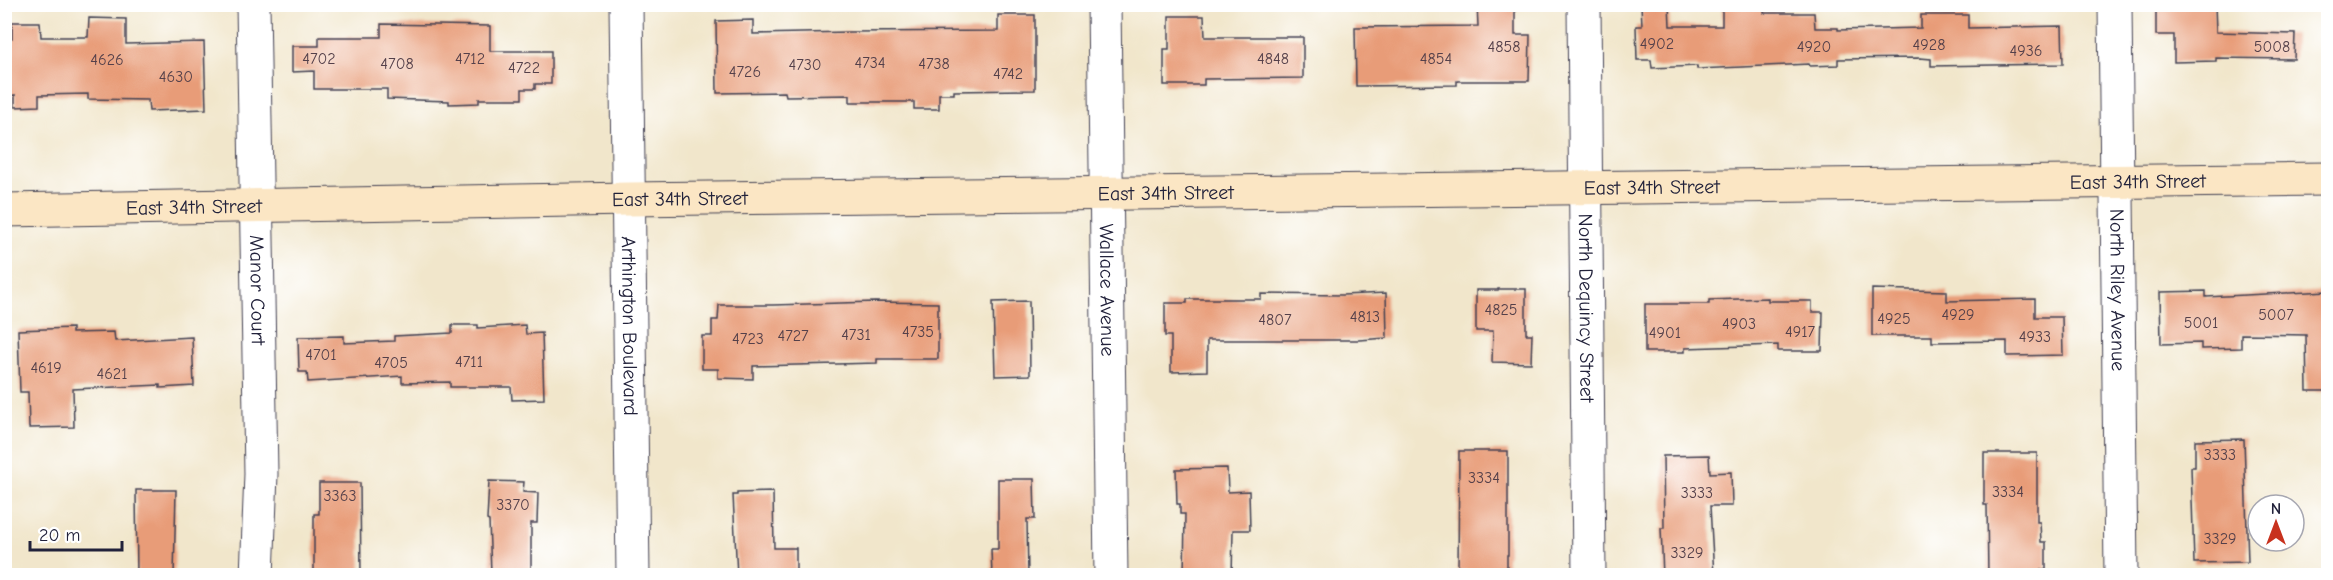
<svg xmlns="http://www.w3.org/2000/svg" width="2333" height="580" font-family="'Comic Neue',sans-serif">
	<rect width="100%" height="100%" fill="#fff"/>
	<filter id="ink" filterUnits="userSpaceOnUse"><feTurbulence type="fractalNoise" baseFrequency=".0167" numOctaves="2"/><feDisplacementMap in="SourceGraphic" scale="12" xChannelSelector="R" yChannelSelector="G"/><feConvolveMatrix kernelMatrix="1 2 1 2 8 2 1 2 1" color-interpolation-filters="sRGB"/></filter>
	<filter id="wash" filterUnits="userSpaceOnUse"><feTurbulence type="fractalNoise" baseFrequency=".008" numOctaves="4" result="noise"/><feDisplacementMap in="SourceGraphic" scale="24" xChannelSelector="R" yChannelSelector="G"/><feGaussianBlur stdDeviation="1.35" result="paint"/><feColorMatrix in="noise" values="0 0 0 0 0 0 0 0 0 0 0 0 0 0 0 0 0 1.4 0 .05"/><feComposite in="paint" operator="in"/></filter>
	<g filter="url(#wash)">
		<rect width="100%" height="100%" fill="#f1e6cb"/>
		<g id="blocks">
			<path fill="#e89c78" d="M 1477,4 L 1515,4 L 1515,35 L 1530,35 L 1529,81 L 1457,81 L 1457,85 L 1356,86 L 1355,27 L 1478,26 Z
				M 1641,4 L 1669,4 L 1670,26 L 1722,26 L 1722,4 L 1764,4 L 1764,13 L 1814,13 L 1815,28 L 1838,28 L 1838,30 L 1921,28 L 1921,15 L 1968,15 L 1968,28 L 2062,26 L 2063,64 L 1931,66 L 1931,59 L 1920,58 L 1838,59 L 1838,65 L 1810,66 L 1809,64 L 1697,69 L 1697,66 L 1652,68 L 1651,60 L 1637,60 L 1636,26 L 1642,26 Z
				M 2156,4 L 2215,4 L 2216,32 L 2295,34 L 2294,59 L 2216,58 L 2216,61 L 2174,62 L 2174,35 L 2156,35 Z
				M 998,15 L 1035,15 L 1035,90 L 954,91 L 954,94 L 939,94 L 939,109 L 914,109 L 914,102 L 850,102 L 850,95 L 786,96 L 785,92 L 717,93 L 716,21 L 753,20 L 753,34 L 849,32 L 998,31 Z
				M 1169,16 L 1204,16 L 1205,37 L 1303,37 L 1303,78 L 1204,79 L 1204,85 L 1164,85 L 1164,49 L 1169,49 Z
				M 89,18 L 126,19 L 126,44 L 204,42 L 206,109 L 149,111 L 148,100 L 88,99 L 88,94 L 39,95 L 39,106 L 15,107 L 15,95 L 9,96 L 7,39 L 12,39 L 12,22 L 40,22 L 41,37 L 88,37 Z
				M 381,24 L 490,26 L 490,51 L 551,51 L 551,84 L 535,84 L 535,89 L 522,89 L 522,99 L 479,99 L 479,103 L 449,104 L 449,101 L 387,99 L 387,89 L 314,89 L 314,71 L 292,72 L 292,46 L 319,46 L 319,37 L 381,37 Z
				M 1498,289 L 1526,289 L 1526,334 L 1532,334 L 1531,363 L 1492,362 L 1493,331 L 1476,331 L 1476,290 L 1498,290 Z
				M 1872,289 L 1947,291 L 1947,301 L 2035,299 L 2035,317 L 2062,317 L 2063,355 L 2007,356 L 2007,341 L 1932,342 L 1932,336 L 1872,336 Z
				M 2206,291 L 2206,297 L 2328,291 L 2328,391 L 2307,391 L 2306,335 L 2241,334 L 2241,348 L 2201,349 L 2201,343 L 2161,344 L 2160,292 Z
				M 1386,293 L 1387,338 L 1359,340 L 1207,340 L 1207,371 L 1171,372 L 1171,336 L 1165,336 L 1165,303 L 1187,303 L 1187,299 L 1261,299 L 1261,294 L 1342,295 Z
				M 1768,298 L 1768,301 L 1812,301 L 1812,312 L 1823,312 L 1822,351 L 1778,351 L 1778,345 L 1685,348 L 1685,352 L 1645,352 L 1645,304 L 1709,304 L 1709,300 Z
				M 1029,301 L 1030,375 L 995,376 L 993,302 Z
				M 875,302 L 938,303 L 938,359 L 877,359 L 877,363 L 753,366 L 753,379 L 718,378 L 718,369 L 702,369 L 702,336 L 712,336 L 712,320 L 718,320 L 719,305 L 773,305 Z
				M 452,325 L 478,325 L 478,328 L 525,325 L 526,334 L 542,333 L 544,399 L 512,400 L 511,387 L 450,387 L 450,382 L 402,383 L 402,376 L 308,382 L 307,372 L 299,372 L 298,337 L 344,336 L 344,343 L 394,341 L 394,336 L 452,333 Z
				M 72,328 L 72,333 L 114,332 L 115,341 L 192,337 L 194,386 L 160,388 L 160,385 L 73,389 L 74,427 L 29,428 L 28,392 L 20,392 L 18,330 Z
				M 2244,439 L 2248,562 L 2194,563 L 2191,467 L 2195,467 L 2195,440 Z
				M 1459,451 L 1508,451 L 1508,555 L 1507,555 L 1507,570 L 1458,571 Z
				M 1984,453 L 2037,453 L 2037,522 L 2040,522 L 2041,542 L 2046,542 L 2046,570 L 2039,570 L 2039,574 L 1988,575 L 1987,505 L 1984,505 Z
				M 1709,455 L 1710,473 L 1731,472 L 1732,506 L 1710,506 L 1714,576 L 1663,576 L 1661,528 L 1664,528 L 1663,456 Z
				M 1227,468 L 1228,492 L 1249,491 L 1250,530 L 1233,530 L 1232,576 L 1184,576 L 1185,514 L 1180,514 L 1180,504 L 1177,504 L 1176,469 Z
				M 998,479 L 1034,479 L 1035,519 L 1027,519 L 1028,576 L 992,576 L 991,549 L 998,549 Z
				M 489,481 L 524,482 L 523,492 L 538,493 L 537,523 L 531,523 L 531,576 L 494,576 L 494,573 L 491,573 L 489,521 L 487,520 Z
				M 319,483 L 360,483 L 361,576 L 314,576 L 314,514 L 319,514 Z
				M 136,490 L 176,490 L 174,576 L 137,576 Z
				M 773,492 L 774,548 L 796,548 L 796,576 L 737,576 L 733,495 L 737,495 L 737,493 Z"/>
		</g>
	</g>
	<g filter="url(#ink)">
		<use href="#blocks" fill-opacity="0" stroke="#413f51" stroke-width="1.5"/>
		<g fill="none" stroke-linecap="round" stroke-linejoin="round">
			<defs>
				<g id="street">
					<path id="s1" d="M 253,4 L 261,474 L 257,576"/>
					<path id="s2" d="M 626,4 L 633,576"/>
					<path id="s3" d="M 1104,4 L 1111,576"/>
					<path id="s4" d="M 1584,4 L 1589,576"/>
					<path id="s5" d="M 2115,4 L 2121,576"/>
				</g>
				<g id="secondary">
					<path id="s6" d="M 4,210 L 629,199 L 2328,179"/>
				</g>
			</defs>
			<use href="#street" stroke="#413f51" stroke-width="35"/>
			<use href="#secondary" stroke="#413f51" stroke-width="35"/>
			<use href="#street" stroke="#fff" stroke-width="33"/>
			<use href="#secondary" stroke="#fbe6c4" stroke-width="33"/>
		</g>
	</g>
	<g text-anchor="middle" stroke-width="6" stroke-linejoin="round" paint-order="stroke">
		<g font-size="16" fill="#54404a">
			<text x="1657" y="49">4902</text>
			<text x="1929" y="50">4928</text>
			<text x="1504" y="52">4858</text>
			<text x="1814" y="52">4920</text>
			<text x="2272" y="52">5008</text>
			<text x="2026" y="56">4936</text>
			<text x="319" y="64">4702</text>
			<text x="470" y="64">4712</text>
			<text x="1273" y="64">4848</text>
			<text x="1436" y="64">4854</text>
			<text x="107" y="65">4626</text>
			<text x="870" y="68">4734</text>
			<text x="397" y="69">4708</text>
			<text x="934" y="69">4738</text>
			<text x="805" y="70">4730</text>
			<text x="524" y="73">4722</text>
			<text x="745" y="77">4726</text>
			<text x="1008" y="79">4742</text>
			<text x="176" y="82">4630</text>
			<text x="1501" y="315">4825</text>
			<text x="1958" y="320">4929</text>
			<text x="2276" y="320">5007</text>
			<text x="1365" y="322">4813</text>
			<text x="1894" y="324">4925</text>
			<text x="1275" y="325">4807</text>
			<text x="2201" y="328">5001</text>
			<text x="1739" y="329">4903</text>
			<text x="918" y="337">4735</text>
			<text x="1800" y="337">4917</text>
			<text x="1665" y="338">4901</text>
			<text x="856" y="340">4731</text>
			<text x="793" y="341">4727</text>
			<text x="2035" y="342">4933</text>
			<text x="748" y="344">4723</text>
			<text x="321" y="360">4701</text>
			<text x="469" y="367">4711</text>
			<text x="391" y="368">4705</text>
			<text x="46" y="373">4619</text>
			<text x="112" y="379">4621</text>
			<text x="2220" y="460">3333</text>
			<text x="1484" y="483">3334</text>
			<text x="2008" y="497">3334</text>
			<text x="1697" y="498">3333</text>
			<text x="340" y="501">3363</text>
			<text x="513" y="510">3370</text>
			<text x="2220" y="544">3329</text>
			<text x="1687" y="558">3329</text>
		</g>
		<g font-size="20" fill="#22223b" stroke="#fff">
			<text dy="7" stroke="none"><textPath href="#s6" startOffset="2134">East 34th Street</textPath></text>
			<text dy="7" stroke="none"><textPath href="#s6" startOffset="1648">East 34th Street</textPath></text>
			<text dy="7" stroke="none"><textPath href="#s6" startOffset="1162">East 34th Street</textPath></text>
			<text dy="7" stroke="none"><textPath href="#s6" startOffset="676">East 34th Street</textPath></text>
			<text dy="7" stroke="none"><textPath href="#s6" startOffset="190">East 34th Street</textPath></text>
			<text dy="7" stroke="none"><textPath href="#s1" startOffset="286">Manor Court</textPath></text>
			<text dy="7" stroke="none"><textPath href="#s3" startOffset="286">Wallace Avenue</textPath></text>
			<text dy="7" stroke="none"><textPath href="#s5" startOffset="286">North Riley Avenue</textPath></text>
			<text dy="7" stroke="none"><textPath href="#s4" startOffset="304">North Dequincy Street</textPath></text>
			<text dy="7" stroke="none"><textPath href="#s2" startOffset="322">Arthington Boulevard</textPath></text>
		</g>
	</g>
	<rect width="2333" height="580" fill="none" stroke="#fff" stroke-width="24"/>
	<g transform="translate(2276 523)"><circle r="28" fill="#ffffff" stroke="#a7a7b1" stroke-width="1.5"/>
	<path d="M0-4.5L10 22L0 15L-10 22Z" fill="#c8321e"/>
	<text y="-9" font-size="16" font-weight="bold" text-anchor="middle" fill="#22223b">N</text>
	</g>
	<path d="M30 541v9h92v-9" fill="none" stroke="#22223b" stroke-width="3"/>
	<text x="39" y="541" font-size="18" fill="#22223b" stroke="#ffffff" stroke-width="4.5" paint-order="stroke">20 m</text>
</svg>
